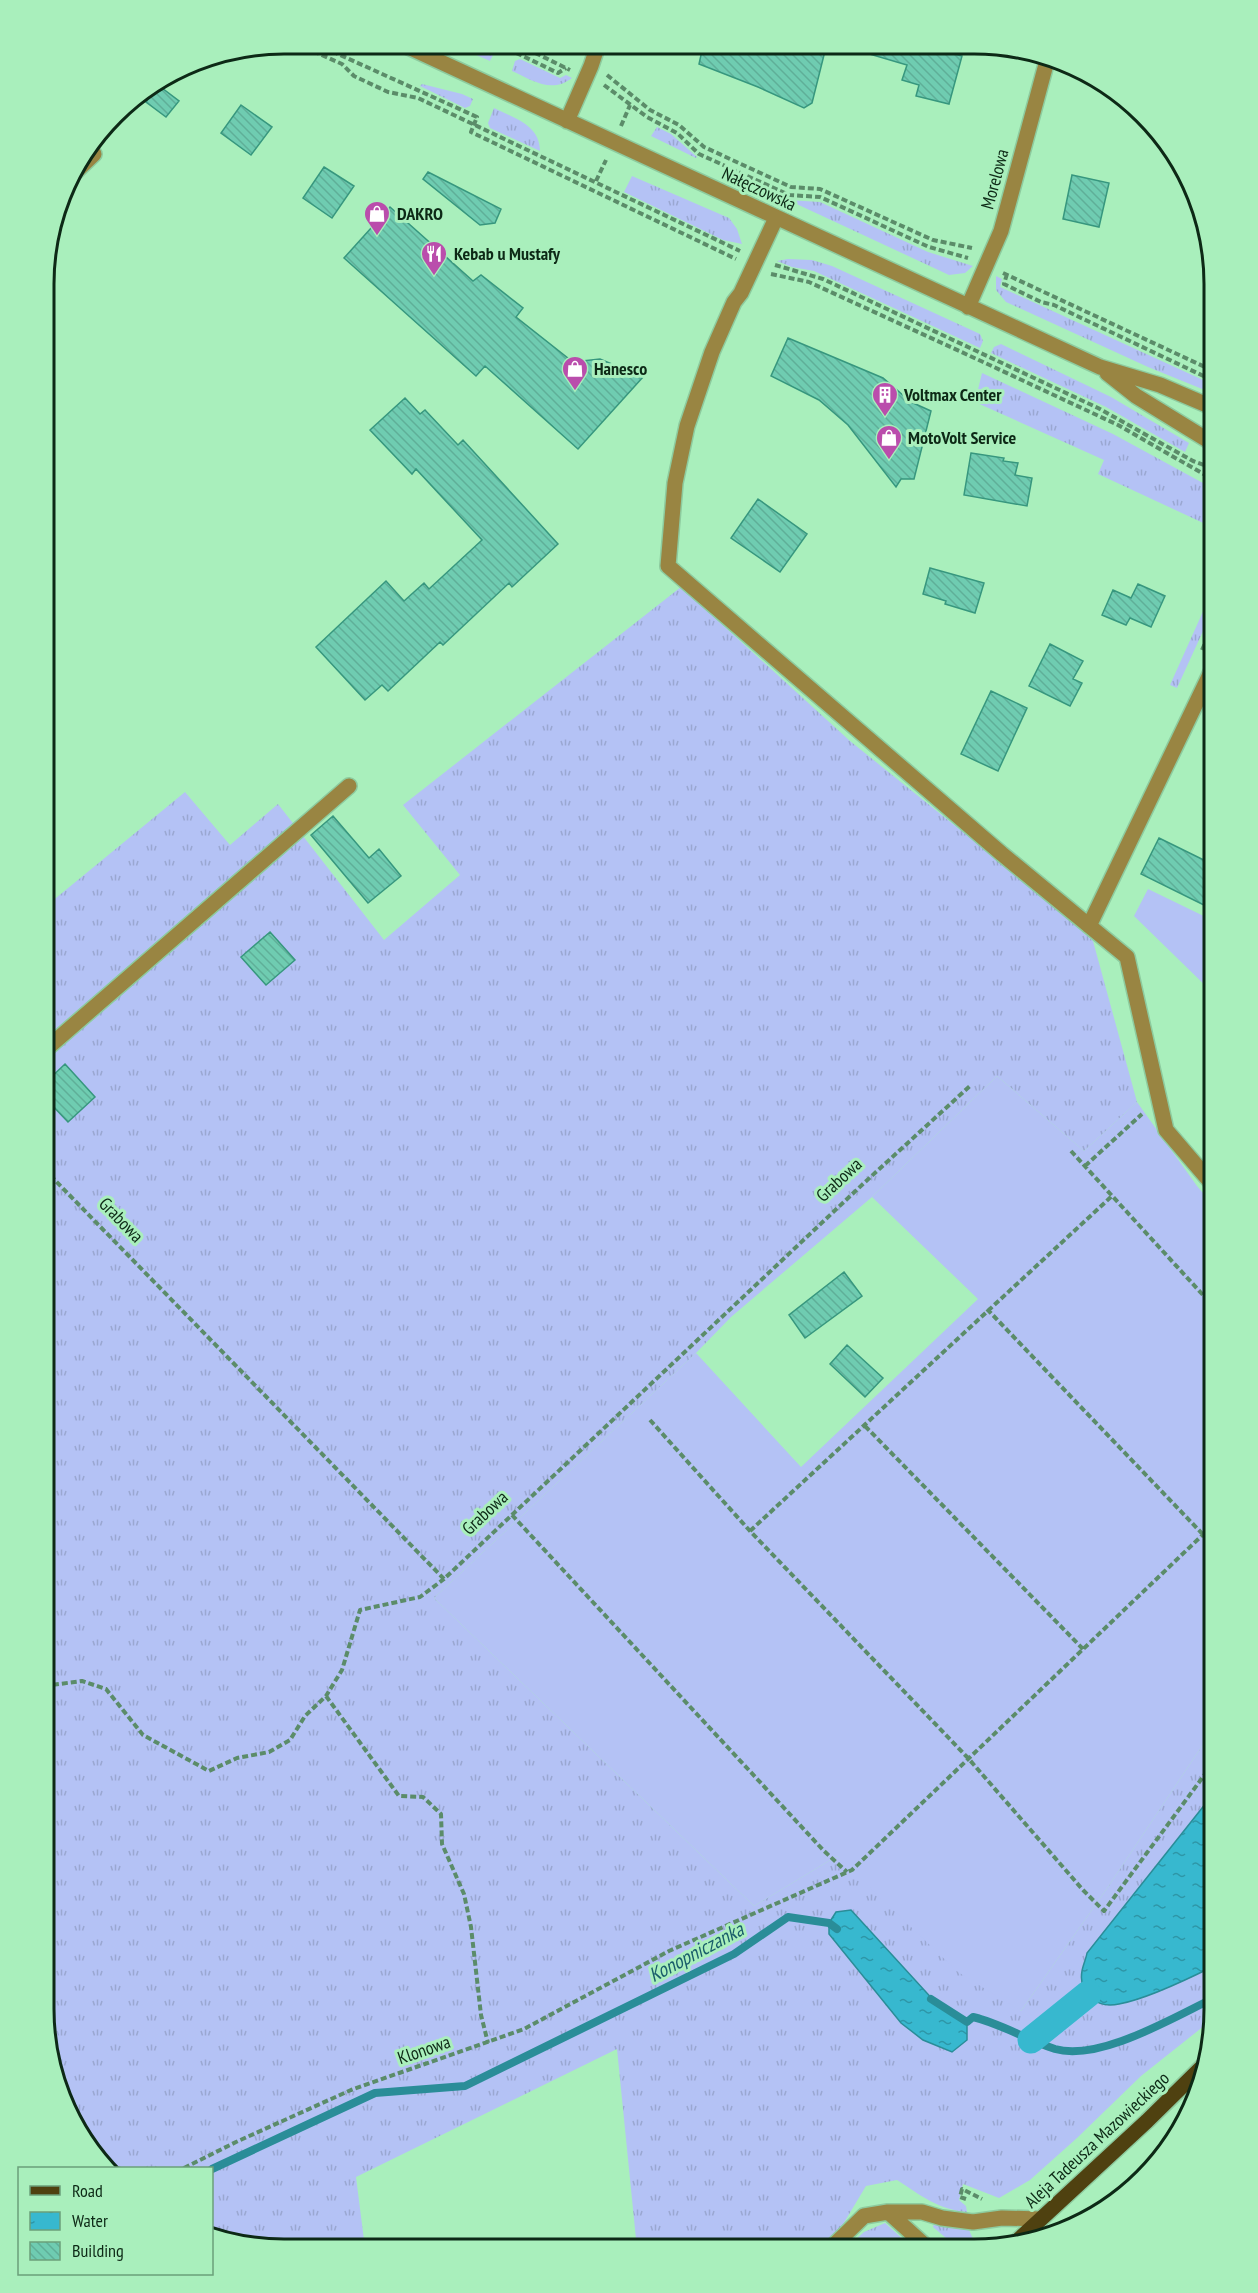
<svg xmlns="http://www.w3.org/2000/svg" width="1258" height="2293" font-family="'PT Sans Narrow',sans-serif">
	<defs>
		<pattern id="grass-tufts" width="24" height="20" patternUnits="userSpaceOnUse" patternTransform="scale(1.5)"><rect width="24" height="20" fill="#b4c2f5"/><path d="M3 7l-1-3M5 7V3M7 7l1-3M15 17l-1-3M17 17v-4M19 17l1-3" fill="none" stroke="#9aa7d1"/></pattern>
		<pattern id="water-ripples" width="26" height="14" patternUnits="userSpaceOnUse" patternTransform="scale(1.5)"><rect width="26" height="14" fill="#37b8cf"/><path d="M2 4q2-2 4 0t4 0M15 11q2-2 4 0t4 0" fill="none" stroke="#2d96a7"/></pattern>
		<pattern id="building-back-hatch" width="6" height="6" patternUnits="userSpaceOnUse" patternTransform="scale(1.5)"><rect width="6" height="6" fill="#6fccb1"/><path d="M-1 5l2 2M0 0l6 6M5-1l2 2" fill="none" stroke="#5faf98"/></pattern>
	</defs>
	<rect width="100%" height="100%" fill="#a9efbc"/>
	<path fill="url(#grass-tufts)" d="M 453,45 L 492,45 L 495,51 L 490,61 Z
		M 520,59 L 560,78 L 566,75 L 572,78 C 551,94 532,80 512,71 L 515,61 Z
		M 422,84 L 462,94 L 473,99 L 470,106 L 465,108 L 420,86 Z
		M 494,108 C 514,118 540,125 540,151 L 490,128 L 488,123 Z
		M 657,127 L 671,134 L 697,157 L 696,158 L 651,136 Z
		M 632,176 L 729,218 L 737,229 L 742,244 L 723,240 L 624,192 Z
		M 788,200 L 820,202 L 928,252 L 973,266 L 965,273 L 949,275 Z
		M 788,259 L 812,260 L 832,266 L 980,334 L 983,341 L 980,348 L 814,271 L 792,267 L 777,261 Z
		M 996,276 L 1002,279 L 1000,287 L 1214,385 L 1212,393 L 1148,367 L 1006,302 L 996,290 Z
		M 1001,344 L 1111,397 L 1189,443 L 1185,452 L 1106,407 L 991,353 L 994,347 Z
		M 982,373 L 1113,434 L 1214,489 L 1214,528 L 1098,474 L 1104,460 L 975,402 Z
		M 681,587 L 850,741 L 1031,887 L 1093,941 L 1137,1102 L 1084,1151 L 997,1076 L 872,1197 L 731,1317 L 696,1353 L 434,1598 L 754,1906 L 837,1856 L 1021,2011 L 1108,1887 L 1214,1728 L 1214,2018 L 1141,2076 L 1077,2138 L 1030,2180 L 999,2198 L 963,2184 L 959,2200 L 966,2206 L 967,2212 C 939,2210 920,2195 897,2180 L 866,2186 L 842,2226 L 818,2249 L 637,2249 L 617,2049 L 356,2177 L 365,2248 L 252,2247 L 212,2236 L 212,2168 L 108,2168 L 84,2143 L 56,2087 L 44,2009 L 45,907 L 185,792 L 230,845 L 278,804 L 384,940 L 460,875 L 403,805 Z
		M 1214,587 L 1214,607 L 1177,688 L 1170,685 Z
		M 1170,2147 L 1165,2155 L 1120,2200 L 1089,2217 Z
		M 885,2223 L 914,2249 L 845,2249 L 864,2232 Z
		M 934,2224 L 969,2230 L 974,2241 L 981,2248 L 959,2249 L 933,2227 Z"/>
	<path fill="#b4c2f5" d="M 1148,889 L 1214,921 L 1214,994 L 1134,916 Z
		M 997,1076 L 1084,1151 L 1137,1102 L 1197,1186 L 1214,1206 L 1214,1728 L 1108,1887 L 1021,2011 L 958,1972 L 837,1856 L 754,1906 L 434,1598 L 696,1353 L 801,1467 L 978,1299 L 872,1197 Z"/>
	<path fill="url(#water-ripples)" stroke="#2a8d98" stroke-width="1.5" d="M 1214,1793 L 1214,1966 C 1188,1979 1147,1999 1119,2004 C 1098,2009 1078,1994 1082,1971 C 1083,1965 1086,1959 1087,1953 Z
		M 851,1910 L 936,2003 L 967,2022 L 967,2040 L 952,2052 L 923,2040 L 901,2023 L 829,1934 L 829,1923 L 836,1912 Z"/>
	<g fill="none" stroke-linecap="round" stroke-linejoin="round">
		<path stroke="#2a8d98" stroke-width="8" d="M 931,1999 L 967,2022 L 973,2017 C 1002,2024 1027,2040 1055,2049 C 1099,2062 1174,2017 1214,1998
			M 212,2169 L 375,2093 L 465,2086 L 734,1954 L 788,1917 L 829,1923 L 837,1929"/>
		<path stroke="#37b8cf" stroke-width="27" d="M 1031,2040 L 1088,1994"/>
	</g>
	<path fill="url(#building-back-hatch)" stroke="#37977e" stroke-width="1.5" d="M 703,46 L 793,47 L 826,47 L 812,103 L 804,108 L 758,87 L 699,64 Z
		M 867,47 L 931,48 L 962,56 L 949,104 L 916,96 L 919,85 L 902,80 L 907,65 L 866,53 Z
		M 158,85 L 179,101 L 166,117 L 146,102 Z
		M 241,105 L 272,127 L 251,155 L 221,133 Z
		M 324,167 L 354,186 L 332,218 L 303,198 Z
		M 428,172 L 501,209 L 495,223 L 480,225 L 423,179 Z
		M 1072,175 L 1109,183 L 1099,227 L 1063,219 Z
		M 390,207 L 473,281 L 481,275 L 523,308 L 516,317 L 573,362 L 600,359 L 643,377 L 578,449 L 485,366 L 476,376 L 344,258 Z
		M 788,338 L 883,378 L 911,402 L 931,411 L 914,479 L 901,479 L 896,487 L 848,425 L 819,400 L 771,376 Z
		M 405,398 L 420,414 L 425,410 L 458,445 L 463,440 L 558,544 L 512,587 L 509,583 L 443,645 L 440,642 L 388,691 L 382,685 L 365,700 L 316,647 L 386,581 L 404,601 L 424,583 L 429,589 L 482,540 L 416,469 L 412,474 L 370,430 Z
		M 971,453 L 1004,458 L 1003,461 L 1018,463 L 1015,475 L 1032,478 L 1027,506 L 964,495 Z
		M 758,499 L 807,534 L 780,572 L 731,538 Z
		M 930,568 L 984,583 L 975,613 L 945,604 L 946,601 L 923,594 Z
		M 1138,584 L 1165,596 L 1151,627 L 1130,618 L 1126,625 L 1102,615 L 1113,590 L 1131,598 Z
		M 1050,644 L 1083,661 L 1073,679 L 1082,683 L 1070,706 L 1029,686 Z
		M 991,691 L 1027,708 L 998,771 L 961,754 Z
		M 333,816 L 369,858 L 379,849 L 401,876 L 368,903 L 311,835 Z
		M 1159,838 L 1214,865 L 1214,910 L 1141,874 Z
		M 270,932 L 295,960 L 266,985 L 241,957 Z
		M 65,1064 L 95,1097 L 68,1122 L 45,1098 L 45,1083 Z
		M 844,1272 L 862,1296 L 805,1338 L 789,1315 Z
		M 847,1345 L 883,1378 L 865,1397 L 830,1364 Z"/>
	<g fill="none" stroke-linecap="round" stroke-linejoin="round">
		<defs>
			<path id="minor" d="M 402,44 L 1100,367 L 1160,385 L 1214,408
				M 567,121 L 591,66 L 598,45
				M 68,179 L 94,154 L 90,149
				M 776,218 L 741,293 L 734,302 L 712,352 L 687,426 L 675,483 L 668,566 L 1002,854 L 1127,957 L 1166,1130 L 1214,1186
				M 968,307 L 1001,231 L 1048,57
				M 1107,373 L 1136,396 L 1214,444
				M 1089,926 L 1214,666
				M 45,1050 L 349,786
				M 888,2212 L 929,2249
				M 830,2249 L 864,2216 L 888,2212 L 922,2212 L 942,2218 L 973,2222 L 1002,2218 L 1040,2219"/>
			<path id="major" d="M 1015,2243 L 1147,2121 L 1205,2064"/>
		</defs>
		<use href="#minor" stroke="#8dcb9e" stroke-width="18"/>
		<use href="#major" stroke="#8dcb9e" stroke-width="18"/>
		<path stroke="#5b8c69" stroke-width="4" stroke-dasharray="6 3" stroke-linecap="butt" d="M 297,44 L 342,64 L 354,76 L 388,92 L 418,98 L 740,251
			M 316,44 L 477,117 L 471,132 L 736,259
			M 500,45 L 558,73 L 566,68
			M 519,45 L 570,70
			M 533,45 L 576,48
			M 607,75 L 650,110 L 679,125 L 704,147 L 791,187 L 820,189 L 933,240 L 972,248
			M 604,85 L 647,117 L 677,133 L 699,154 L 789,195 L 820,197 L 929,247 L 968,258
			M 621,126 L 630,105
			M 596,181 L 606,160
			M 775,265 L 823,279 L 1098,408 L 1193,461 L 1212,468 L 1214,463
			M 1003,273 L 1205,367 L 1214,368
			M 771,274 L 809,282 L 981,361 L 1118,425 L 1214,480
			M 1007,274 L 1004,284 L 1041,302 L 1054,305 L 1214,381
			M 1202,650 L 1214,623
			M 1071,1151 L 1214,1307
			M 1085,1166 L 1142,1114
			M 44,1169 L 444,1579 L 864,1183 L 971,1085
			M 987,1309 L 1214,1546
			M 650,1420 L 750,1531 L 968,1758 L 1083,1890 L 1104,1911 L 1214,1762
			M 865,1426 L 1083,1649
			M 512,1515 L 824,1851 L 847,1872
			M 750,1531 L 1112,1196
			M 44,1686 L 82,1681 L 106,1689 L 143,1735 L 209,1771 L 237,1758 L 269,1752 L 290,1740 L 305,1716 L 326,1696 L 342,1670 L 360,1610 L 420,1597 L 444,1579
			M 326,1696 L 399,1796 L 423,1797 L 441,1814 L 442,1844 L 464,1894 L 471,1927 L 481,2015 L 488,2043
			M 184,2168 L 236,2142 L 351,2090 L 524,2029 L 669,1951 L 852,1870 L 1214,1524
			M 966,2199 L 960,2197 L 962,2189 L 982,2199"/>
		<use href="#minor" stroke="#998542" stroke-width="15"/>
		<use href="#major" stroke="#4f4110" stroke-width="15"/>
	</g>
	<defs>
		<symbol id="shop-pin" viewBox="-11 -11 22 30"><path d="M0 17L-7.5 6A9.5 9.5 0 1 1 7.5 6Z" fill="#ba4dac" stroke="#a9efbc"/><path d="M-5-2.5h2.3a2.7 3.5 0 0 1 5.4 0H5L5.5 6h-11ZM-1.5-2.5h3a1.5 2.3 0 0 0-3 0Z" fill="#fff"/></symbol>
		<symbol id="restaurant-pin" viewBox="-11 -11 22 30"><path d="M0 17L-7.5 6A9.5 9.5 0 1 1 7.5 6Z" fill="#ba4dac" stroke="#a9efbc"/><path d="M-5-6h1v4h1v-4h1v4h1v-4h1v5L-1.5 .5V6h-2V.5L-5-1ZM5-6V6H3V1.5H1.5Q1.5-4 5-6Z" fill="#fff"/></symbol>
		<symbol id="building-pin" viewBox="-11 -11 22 30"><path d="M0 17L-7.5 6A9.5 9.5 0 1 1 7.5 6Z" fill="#ba4dac" stroke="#a9efbc"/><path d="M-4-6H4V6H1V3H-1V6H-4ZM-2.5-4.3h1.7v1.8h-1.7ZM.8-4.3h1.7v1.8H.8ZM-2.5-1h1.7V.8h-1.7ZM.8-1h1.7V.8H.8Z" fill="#fff"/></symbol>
	</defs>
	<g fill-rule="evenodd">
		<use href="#shop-pin" x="362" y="199" width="30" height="40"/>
		<use href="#restaurant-pin" x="419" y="239" width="30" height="40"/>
		<use href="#shop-pin" x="560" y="354" width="30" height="40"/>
		<use href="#building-pin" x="870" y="380" width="30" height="40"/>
		<use href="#shop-pin" x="874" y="423" width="30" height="40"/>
	</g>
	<g text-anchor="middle" stroke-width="6" stroke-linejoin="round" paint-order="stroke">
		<g font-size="18" fill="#0d2916" stroke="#a9efbc">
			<text transform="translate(995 179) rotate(-75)" y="6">Morelowa</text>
			<text transform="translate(759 189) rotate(25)" y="6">Nałęczowska</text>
			<text transform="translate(839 1180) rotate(-43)" y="6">Grabowa</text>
			<text transform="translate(121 1220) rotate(46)" y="6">Grabowa</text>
			<text transform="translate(485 1513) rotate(-43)" y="6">Grabowa</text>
			<text transform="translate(424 2050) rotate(-19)" y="6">Klonowa</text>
			<text transform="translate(1097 2140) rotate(-43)" y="6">Aleja Tadeusza Mazowieckiego</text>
		</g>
		<g font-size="18" font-weight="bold" fill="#0d2916" stroke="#a9efbc" text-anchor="start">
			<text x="397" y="220">DAKRO</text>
			<text x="454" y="260">Kebab u Mustafy</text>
			<text x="594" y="375">Hanesco</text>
			<text x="904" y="401">Voltmax Center</text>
			<text x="908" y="444">MotoVolt Service</text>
		</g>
		<g font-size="20" font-style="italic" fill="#195d6a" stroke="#a9efbc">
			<text transform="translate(696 1952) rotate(-28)" y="7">Konopniczanka</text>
		</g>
	</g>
	<path d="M0 0H1258V2293H0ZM284 54H974A230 230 0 0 1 1204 284V2009A230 230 0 0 1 974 2239H284A230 230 0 0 1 54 2009V284A230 230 0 0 1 284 54Z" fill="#a9efbc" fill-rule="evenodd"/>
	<path fill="none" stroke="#0d2916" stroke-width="3" d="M284 54H974A230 230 0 0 1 1204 284V2009A230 230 0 0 1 974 2239H284A230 230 0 0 1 54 2009V284A230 230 0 0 1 284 54Z"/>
	<rect x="18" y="2167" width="195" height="108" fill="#a9efbc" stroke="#6ba07a" stroke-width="1.5"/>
	<rect x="30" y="2186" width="30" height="9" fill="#4f4110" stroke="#6ba07a" stroke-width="1.5"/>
	<text x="72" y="2197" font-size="18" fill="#0d2916">Road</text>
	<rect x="30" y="2212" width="30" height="18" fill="url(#water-ripples)" stroke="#6ba07a" stroke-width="1.5"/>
	<text x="72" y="2227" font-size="18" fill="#0d2916">Water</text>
	<rect x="30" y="2242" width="30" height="18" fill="url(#building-back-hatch)" stroke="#6ba07a" stroke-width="1.5"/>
	<text x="72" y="2257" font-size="18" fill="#0d2916">Building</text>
</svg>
